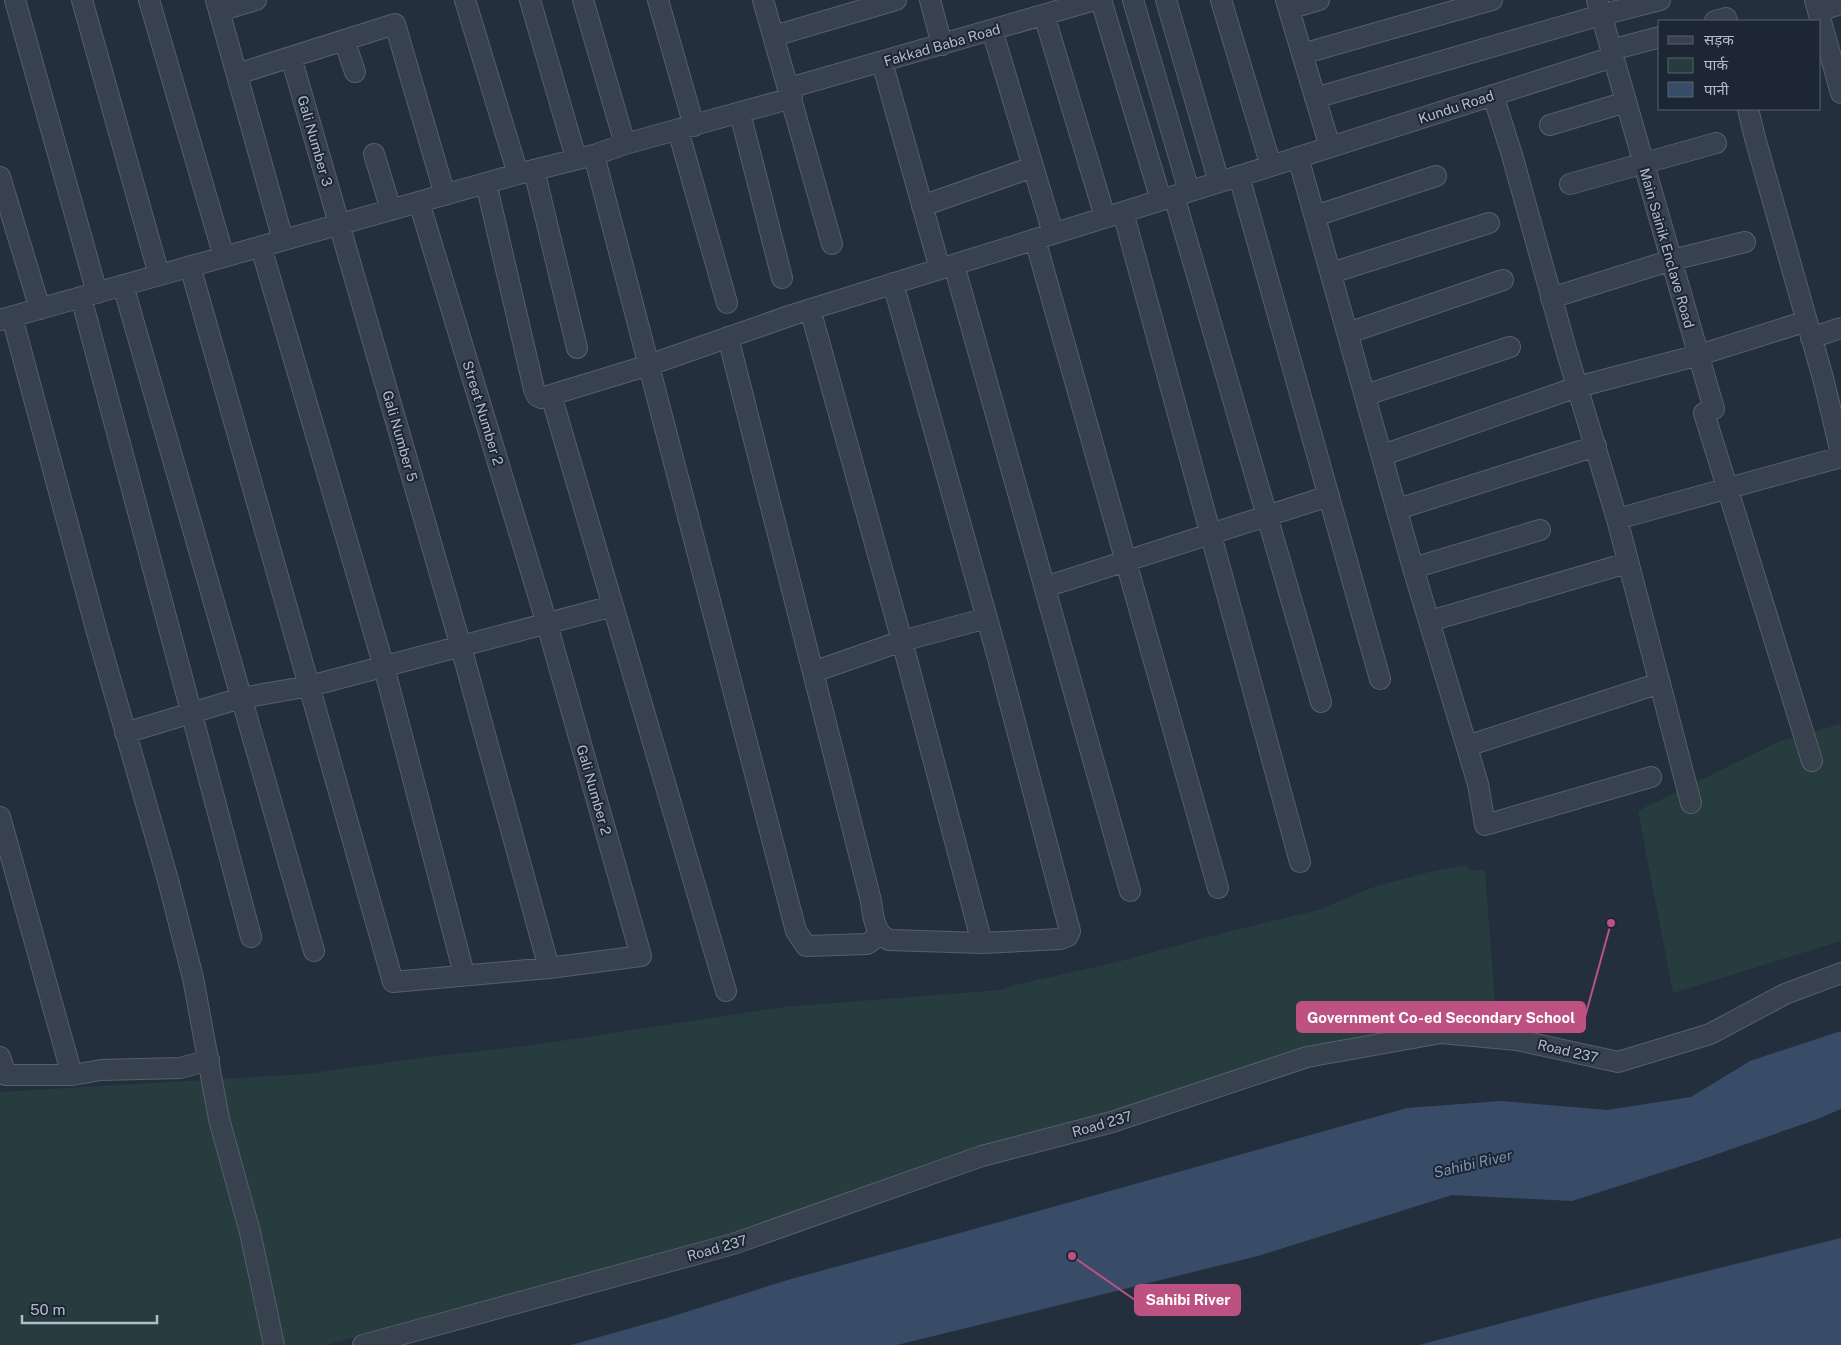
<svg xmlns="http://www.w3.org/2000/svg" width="1841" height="1345" font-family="'Public Sans','Noto Sans Devanagari',sans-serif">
	<rect width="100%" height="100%" fill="#242f3e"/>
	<path fill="#263c3f" d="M 1841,724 L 1841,941 L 1673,993 L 1638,811 L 1780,741 Z
		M 1466,865 L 1469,870 L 1485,870 L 1495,1004 L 1512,1033 L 1429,1029 L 750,1233 L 582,1279 L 326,1345 L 0,1345 L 0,1092 L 305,1074 L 428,1057 L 533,1045 L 784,1007 L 1000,990 L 1019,984 L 1117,962 L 1223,933 L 1318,910 L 1371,888 L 1425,873 Z"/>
	<path fill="#394c67" d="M 1841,1031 L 1841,1109 L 1815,1120 L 1700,1160 L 1572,1201 L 1452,1195 L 1258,1256 L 897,1345 L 571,1345 L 667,1318 L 791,1279 L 967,1231 L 1407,1108 L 1501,1101 L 1607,1110 L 1691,1097 L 1750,1061 Z
		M 1841,1238 L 1841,1345 L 1419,1345 L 1590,1300 Z"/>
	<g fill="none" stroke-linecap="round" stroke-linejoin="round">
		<defs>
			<path id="minor" d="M 15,0 L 97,293
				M 82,0 L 159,275
				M 149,0 L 224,257
				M 216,0 L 283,240
				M 465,0 L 518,174
				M 530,0 L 576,158
				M 583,0 L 625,144
				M 658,0 L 694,126
				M 763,0 L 832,244
				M 930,0 L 942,45
				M 1101,0 L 1161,200
				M 1133,0 L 1189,191
				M 1166,0 L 1219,182
				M 1221,0 L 1271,166
				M 1286,0 L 1330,147
				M 1597,0 L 1714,409 L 1704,413 L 1812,761
				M 1815,0 L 1841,93
				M 1289,9 L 1319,0
				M 219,11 L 256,0
				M 1818,11 L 1841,4
				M 1044,15 L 1105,217
				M 1715,21 L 1726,18 L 1727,21
				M 992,30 L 1053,233
				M 774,36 L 896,0
				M 344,40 L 355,72
				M 1611,50 L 1660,37
				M 1302,54 L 1492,0
				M 291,57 L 461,647 L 549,968
				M 882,62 L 940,269
				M 237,74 L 395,24 L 445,195
				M 789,88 L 1095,0
				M 1493,95 L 1512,155 L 1567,353 L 1617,519 L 1691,803
				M 1315,98 L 1601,15 L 1660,0
				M 1748,109 L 1755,138 L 1823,378 L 1841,453
				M 740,113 L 782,278
				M 1550,125 L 1626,102
				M 678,130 L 727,303
				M 374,154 L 391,210
				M 594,155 L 796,931 L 806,946 L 867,944 L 880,935
				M 1298,157 L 1413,568 L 1478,784 L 1485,825 L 1651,777
				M 534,170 L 577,348
				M 1239,176 L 1380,679
				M 0,177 L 40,309
				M 486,183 L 534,389 L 537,396 L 541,398 L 649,365 L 792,315 L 1271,166 L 1613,57
				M 1570,184 L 1716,143
				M 1174,196 L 1321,702
				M 922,206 L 1033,167
				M 1123,212 L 1300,862
				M 1315,216 L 1436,176
				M 1035,239 L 1218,888
				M 261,247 L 384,667 L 464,974
				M 954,265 L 1130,891
				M 190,266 L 393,982 L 549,968 L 641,956 L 547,624 L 419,202
				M 1331,273 L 1489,223
				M 893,283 L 998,658 L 1070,931 L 1068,936 L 1061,939 L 982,943
				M 123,285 L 314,951
				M 81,297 L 251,937
				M 1551,298 L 1672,260 L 1745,242
				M 12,317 L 98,636 L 168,880 L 193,978 L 219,1119 L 250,1232 L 274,1345
				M 0,320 L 518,174 L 594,155 L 625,144 L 792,98
				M 1348,333 L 1503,280
				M 728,337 L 870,897 C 874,915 872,931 889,940 L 982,943 L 902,641 L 810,309
				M 1811,338 L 1841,328
				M 551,395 L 726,991
				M 1366,395 L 1510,347
				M 1383,455 L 1577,387 L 1699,355 L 1807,321
				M 1398,509 L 1596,446
				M 1617,519 L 1841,457
				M 1413,568 L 1540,530
				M 1045,587 L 1329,496
				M 1430,621 L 1627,563
				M 813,672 L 902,641 L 987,618
				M 125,733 L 241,698 L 310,686 L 613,606
				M 1467,746 L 1660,683
				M 0,817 L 72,1075
				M 0,1057 L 6,1075 L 72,1075 L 101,1070 L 180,1068 L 209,1060
				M 363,1345 L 733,1244 L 982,1156 L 1112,1122 L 1307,1057 L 1441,1033 L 1517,1040 L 1618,1062 L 1710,1034 L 1785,994 L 1841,973"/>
		</defs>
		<use href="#minor" stroke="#565f6c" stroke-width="22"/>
		<use href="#minor" stroke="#38414e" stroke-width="20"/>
	</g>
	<g text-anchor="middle" stroke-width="4" stroke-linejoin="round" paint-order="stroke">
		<g font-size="14" fill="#b4bcc9" stroke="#1d2633">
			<text transform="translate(942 45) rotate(-16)" y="5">Fakkad Baba Road</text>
			<text transform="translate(1456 107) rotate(-18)" y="5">Kundu Road</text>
			<text transform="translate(315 141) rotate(74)" y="5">Gali Number 3</text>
			<text transform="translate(1667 248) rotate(74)" y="5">Main Sainik Enclave Road</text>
			<text transform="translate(483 413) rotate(73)" y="5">Street Number 2</text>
			<text transform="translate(400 436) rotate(74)" y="5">Gali Number 5</text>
			<text transform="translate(594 790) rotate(74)" y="5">Gali Number 2</text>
			<text transform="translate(1568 1051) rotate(13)" y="5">Road 237</text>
			<text transform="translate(1102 1124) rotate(-16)" y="5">Road 237</text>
			<text transform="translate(717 1248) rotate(-16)" y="5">Road 237</text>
		</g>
		<g font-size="15" font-style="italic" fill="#7c92b1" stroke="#1d2633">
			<text transform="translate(1473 1164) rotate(-13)" y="5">Sahibi River</text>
		</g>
	</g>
	<path fill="none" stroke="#bd5182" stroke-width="2" d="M1611 923L1585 1017M1072 1256L1135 1300"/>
	<g fill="#bd5182" stroke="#1d2633" stroke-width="2">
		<circle cx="1611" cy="923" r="5"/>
		<circle cx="1072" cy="1256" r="5"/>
	</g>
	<g fill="#bd5182" stroke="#bd5182" stroke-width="2">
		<rect x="1297" y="1002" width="288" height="30" rx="5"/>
		<rect x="1135" y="1285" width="105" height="30" rx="5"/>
	</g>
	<g font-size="15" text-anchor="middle" font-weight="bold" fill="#fff">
		<text x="1441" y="1023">Government Co-ed Secondary School</text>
		<text x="1188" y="1305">Sahibi River</text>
	</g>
	<rect x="1658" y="20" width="162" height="90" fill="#1d2633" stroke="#59626f"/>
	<rect x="1668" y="36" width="25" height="8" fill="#38414e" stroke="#59626f"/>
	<text x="1704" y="45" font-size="15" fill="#b4bcc9">सड़क</text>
	<rect x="1668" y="58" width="25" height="15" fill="#263c3f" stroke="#59626f"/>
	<text x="1704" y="70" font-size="15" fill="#b4bcc9">पार्क</text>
	<rect x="1668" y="82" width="25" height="15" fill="#394c67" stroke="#59626f"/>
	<text x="1704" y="95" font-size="15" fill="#b4bcc9">पानी</text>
	<path d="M22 1315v8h135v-8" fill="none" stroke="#b4bcc9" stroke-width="2.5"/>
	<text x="30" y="1315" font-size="15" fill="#b4bcc9" stroke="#1d2633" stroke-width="4" paint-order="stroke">50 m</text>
</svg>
